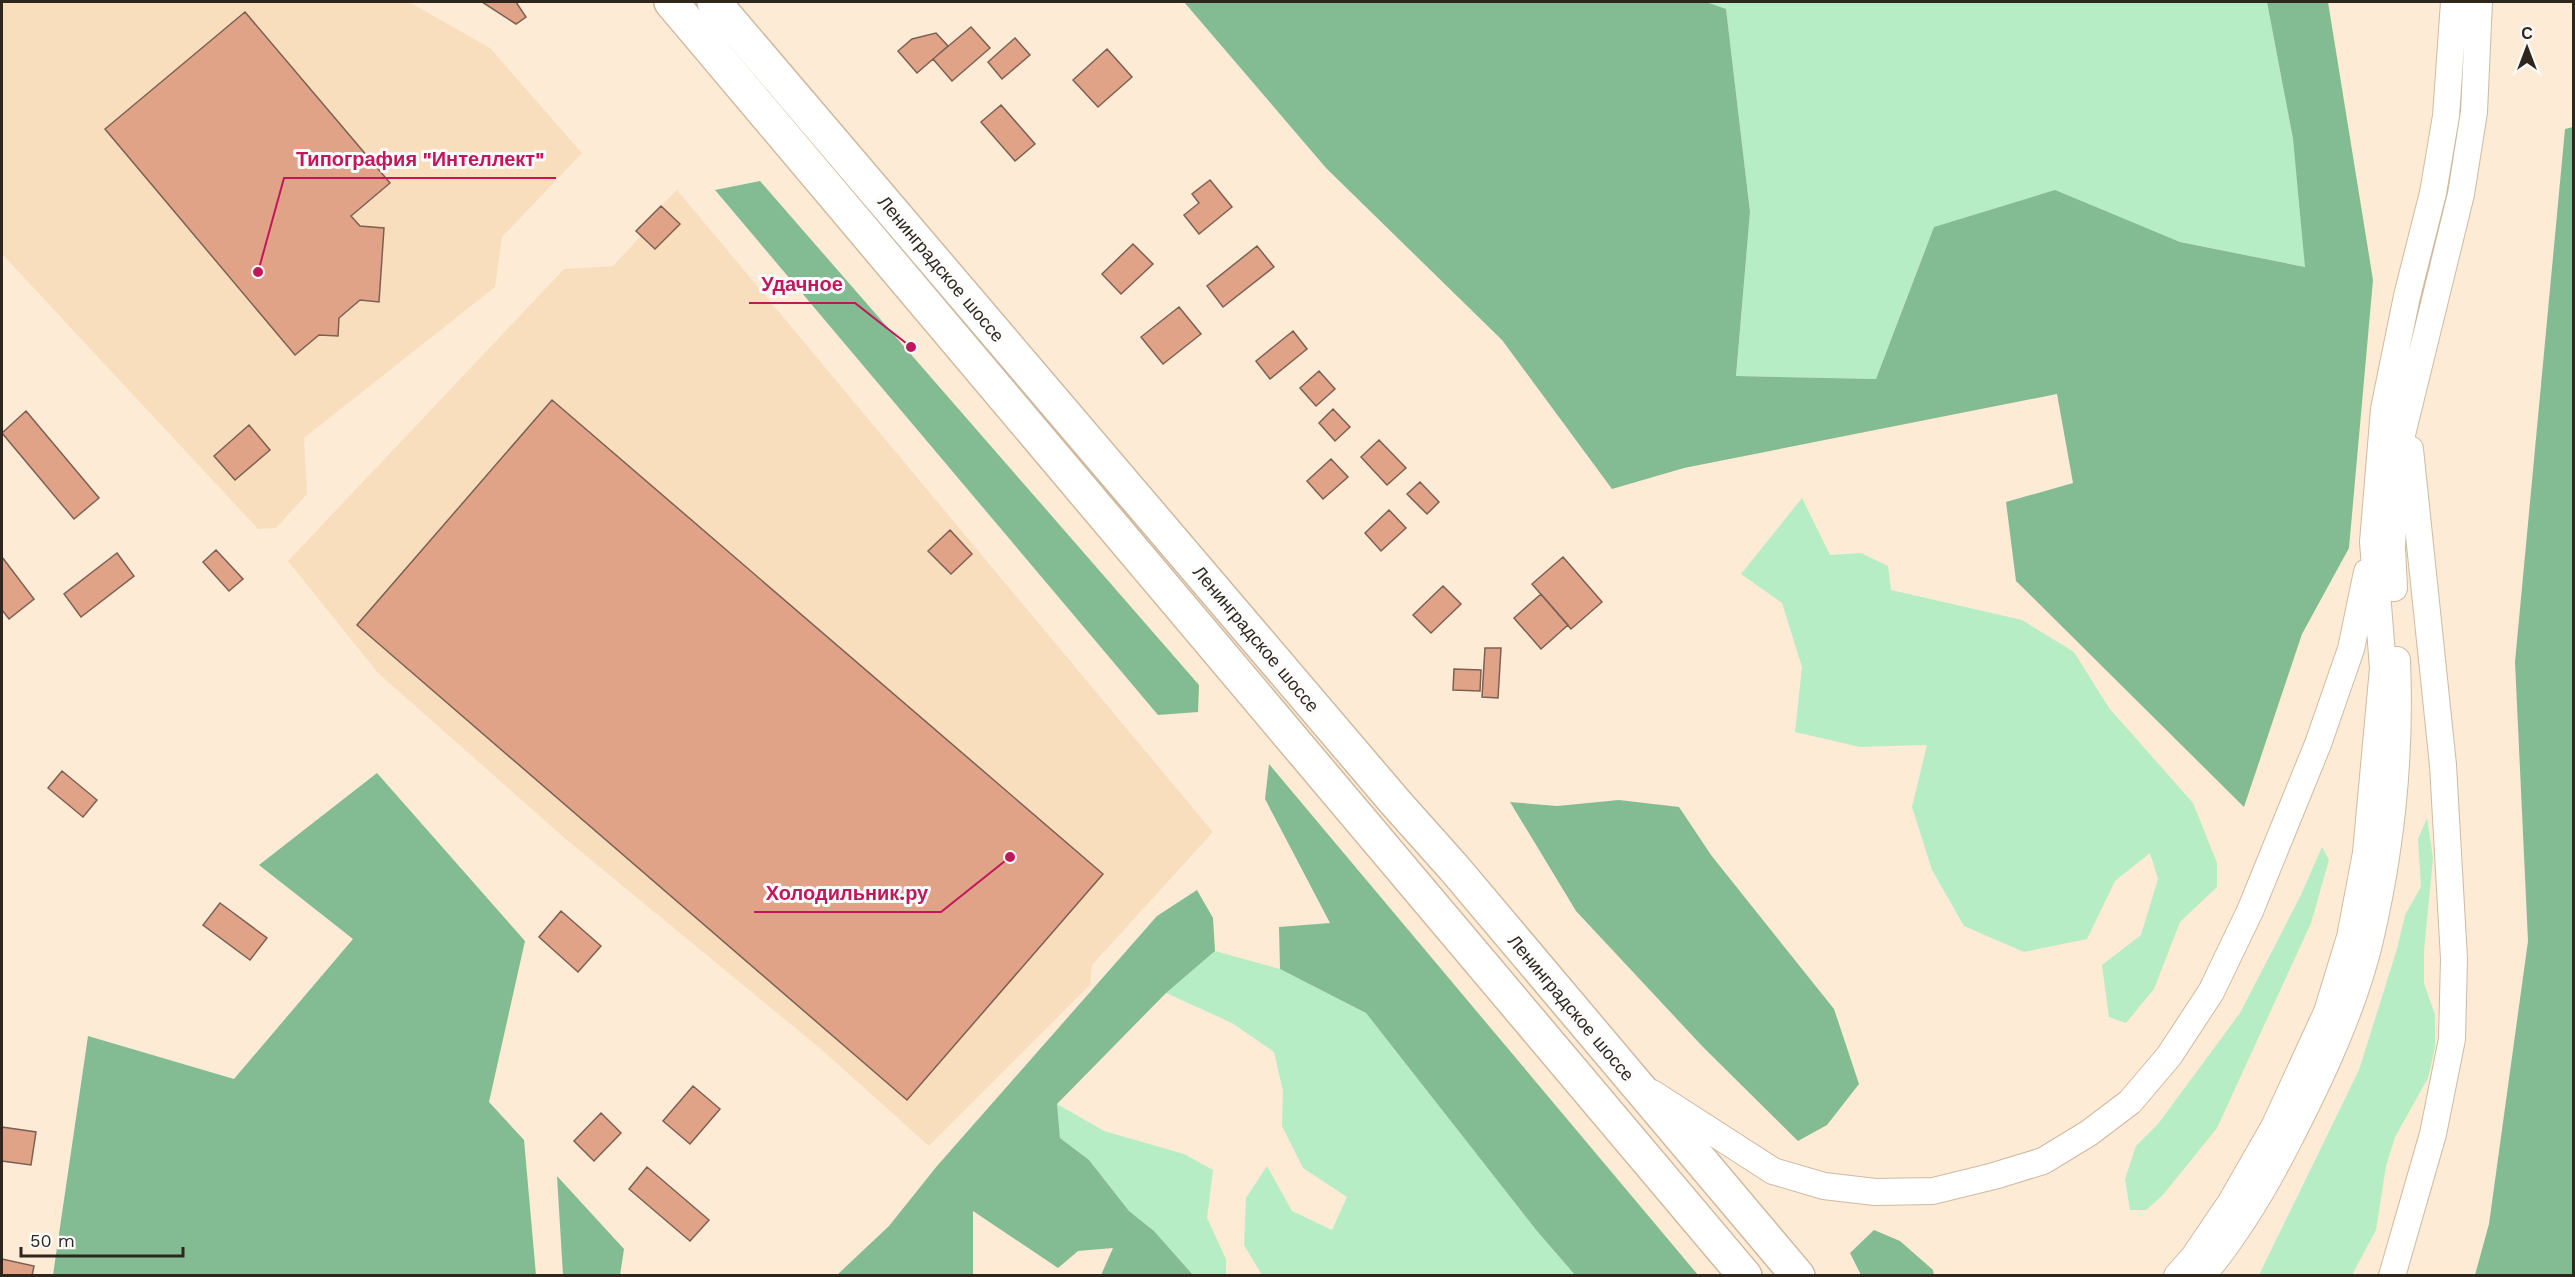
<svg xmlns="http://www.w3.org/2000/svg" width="2575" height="1277" font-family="'Work Sans',sans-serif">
	<rect width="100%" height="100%" fill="#fdebd6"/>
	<path fill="#f8debc" d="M 2,2 L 409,2 L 490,48 L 582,153 L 502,237 L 495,287 L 304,438 L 307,494 L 276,528 L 258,529 L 2,254 Z
		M 677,190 L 1213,832 L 1092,965 L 1090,985 L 929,1146 L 822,1050 L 568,841 L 378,673 L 288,561 L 564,269 L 613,266 L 641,236 L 636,231 Z"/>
	<path fill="#b6edc4" d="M 1706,2 L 2267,2 L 2293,139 L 2306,267 L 2180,242 L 2055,191 L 1934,227 L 1876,379 L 1736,376 L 1750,212 L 1726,10 Z
		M 1802,498 L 1830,555 L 1861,553 L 1888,566 L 1891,590 L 2022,620 L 2074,652 L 2109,708 L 2193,803 L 2217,863 L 2217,887 L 2180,922 L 2154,989 L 2126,1023 L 2109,1017 L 2102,965 L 2141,935 L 2158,879 L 2150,853 L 2115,881 L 2087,939 L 2024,952 L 1964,926 L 1932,870 L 1912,807 L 1927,745 L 1860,747 L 1795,732 L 1802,667 L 1782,603 L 1741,574 Z
		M 2427,818 L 2433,858 L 2424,951 L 2424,983 L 2435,1015 L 2435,1047 L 2428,1078 L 2395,1137 L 2386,1166 L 2376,1230 L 2352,1275 L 2259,1275 L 2359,1070 L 2397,949 L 2405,915 L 2421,887 L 2418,839 Z
		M 2322,847 L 2329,860 L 2311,923 L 2217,1128 L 2162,1196 L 2146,1210 L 2130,1210 L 2125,1179 L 2136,1146 L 2158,1124 L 2240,1013 L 2300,897 Z
		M 1215,951 L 1280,969 L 1366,1013 L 1537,1231 L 1575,1275 L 1262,1275 L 1244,1245 L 1246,1198 L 1267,1166 L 1292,1211 L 1332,1230 L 1347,1197 L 1303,1168 L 1282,1126 L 1283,1091 L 1274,1052 L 1232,1023 L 1166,993 Z
		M 1057,1104 L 1104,1131 L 1184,1154 L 1213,1170 L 1207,1218 L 1226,1259 L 1226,1275 L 1193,1275 L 1154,1231 L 1129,1211 L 1089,1160 L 1060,1138 Z"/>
	<path fill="#83bb92" d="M 1184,2 L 1706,2 L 1726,9 L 1750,212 L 1736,376 L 1876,379 L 1934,227 L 2055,190 L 2180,242 L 2305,267 L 2293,139 L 2267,2 L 2328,2 L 2373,280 L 2349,548 L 2302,634 L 2244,807 L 2016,581 L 2006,502 L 2073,483 L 2057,394 L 1684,468 L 1612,489 L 1502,340 L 1326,168 Z
		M 2573,127 L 2573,1275 L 2475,1275 L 2489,1224 L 2528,941 L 2515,662 L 2565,129 Z
		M 760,181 L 1199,685 L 1198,712 L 1158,715 L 715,190 Z
		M 1269,764 L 1698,1275 L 1575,1275 L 1537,1231 L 1366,1013 L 1280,969 L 1279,927 L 1330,923 L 1265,799 Z
		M 377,773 L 525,941 L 489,1102 L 524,1140 L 536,1275 L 53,1275 L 88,1036 L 234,1079 L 353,939 L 259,865 Z
		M 1619,800 L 1679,807 L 1711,855 L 1834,1009 L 1859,1084 L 1827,1125 L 1798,1141 L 1703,1047 L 1576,911 L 1510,802 L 1557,806 Z
		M 1197,890 L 1213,918 L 1215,951 L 1166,993 L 1057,1104 L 1060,1138 L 1089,1160 L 1129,1211 L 1154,1231 L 1193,1275 L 1101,1275 L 1113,1248 L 1078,1251 L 1058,1268 L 973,1211 L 973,1275 L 837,1275 L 889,1226 L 937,1166 L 1157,916 Z
		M 557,1176 L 624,1249 L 620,1275 L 563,1275 Z
		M 1874,1230 L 1900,1241 L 1933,1270 L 1934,1275 L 1861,1275 L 1850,1253 Z"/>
	<path fill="#e0a387" stroke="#7d6054" stroke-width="1.5" d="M 482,2 L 516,2 L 526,17 L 516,24 Z
		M 245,12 L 390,183 L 351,216 L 360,226 L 384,228 L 379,302 L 360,300 L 339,318 L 338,336 L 319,335 L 295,355 L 105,129 Z
		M 971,27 L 990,48 L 952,81 L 933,59 Z
		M 936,33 L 948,46 L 917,73 L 898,51 L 912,39 Z
		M 1015,38 L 1030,55 L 1002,79 L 988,62 Z
		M 1107,49 L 1132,77 L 1098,107 L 1073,80 Z
		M 1001,105 L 1035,144 L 1015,161 L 981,122 Z
		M 1210,180 L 1232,207 L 1199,234 L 1184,215 L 1199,203 L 1192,194 Z
		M 661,206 L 680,224 L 655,249 L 636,231 Z
		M 1133,244 L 1153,264 L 1121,294 L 1102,274 Z
		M 1257,246 L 1274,267 L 1223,307 L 1207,286 Z
		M 1179,307 L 1201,334 L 1163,364 L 1141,337 Z
		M 1293,331 L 1307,349 L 1270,379 L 1256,361 Z
		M 1319,371 L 1335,389 L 1316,406 L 1300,388 Z
		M 552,400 L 1103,874 L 907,1100 L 357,625 Z
		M 1333,409 L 1350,427 L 1335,441 L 1319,423 Z
		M 26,411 L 99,498 L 74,519 L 2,433 Z
		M 249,425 L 270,450 L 235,480 L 214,456 Z
		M 1379,440 L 1406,468 L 1387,485 L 1361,457 Z
		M 1331,459 L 1348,477 L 1323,499 L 1307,481 Z
		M 1420,482 L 1439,502 L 1427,514 L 1407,494 Z
		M 1389,510 L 1406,528 L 1381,551 L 1365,533 Z
		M 950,530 L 972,554 L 951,574 L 928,551 Z
		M 216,550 L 243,579 L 229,591 L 203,562 Z
		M 117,553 L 134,576 L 81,617 L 64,594 Z
		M 2,557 L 34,599 L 9,619 L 2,610 Z
		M 1563,557 L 1602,602 L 1571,629 L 1532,584 Z
		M 1443,586 L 1461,604 L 1431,633 L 1413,615 Z
		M 1541,594 L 1568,625 L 1541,649 L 1514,618 Z
		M 1485,648 L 1501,648 L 1498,698 L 1482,697 Z
		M 1454,669 L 1481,670 L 1480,691 L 1453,690 Z
		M 62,771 L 97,800 L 83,817 L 48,788 Z
		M 220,903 L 267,938 L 250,960 L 203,925 Z
		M 561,911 L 601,946 L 578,972 L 539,937 Z
		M 693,1086 L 720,1109 L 690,1144 L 663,1121 Z
		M 601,1113 L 621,1133 L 594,1161 L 574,1141 Z
		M 2,1127 L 36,1132 L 31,1165 L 2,1161 Z
		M 647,1167 L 709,1220 L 690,1241 L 629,1189 Z
		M 2,1259 L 34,1266 L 32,1276 L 2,1276 Z"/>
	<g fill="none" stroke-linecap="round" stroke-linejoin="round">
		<defs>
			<path id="minor" d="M 2394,588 L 2392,549 L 2396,459 L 2461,194 L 2474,112 L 2479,2
				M 1652,1093 L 1773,1171 L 1824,1186 L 1875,1192 L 1933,1191 L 1994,1176 L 2043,1161 L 2089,1133 L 2130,1102 L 2169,1056 L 2211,992 L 2250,911 L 2318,744 L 2351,649 L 2367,572
				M 2177,1276 L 2193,1258 L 2231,1202 L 2274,1127 L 2327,1012 L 2350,937 L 2366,853 L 2383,668 L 2373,542 L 2384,409 L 2407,296 L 2433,193 L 2446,116 L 2454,2
				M 2202,1276 C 2236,1236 2264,1189 2288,1142 C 2320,1080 2354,1008 2370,940 C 2391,850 2401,752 2397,660
				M 2392,1276 L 2433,1134 L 2452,1039 L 2454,959 L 2443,765 L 2410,449"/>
			<path id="highway" d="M 671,2 L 1745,1276
				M 714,2 L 1396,803 L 1454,868 L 1798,1276"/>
		</defs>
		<use href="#minor" stroke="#cfbaa0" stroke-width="28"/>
		<use href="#highway" stroke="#cfbaa0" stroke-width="36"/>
		<use href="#minor" stroke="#fff" stroke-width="26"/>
		<use href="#highway" stroke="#fff" stroke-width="33"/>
	</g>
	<g text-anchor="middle" stroke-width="6" stroke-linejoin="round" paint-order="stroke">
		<g font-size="18" fill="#2f271d" stroke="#fcfcfc">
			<text transform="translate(941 269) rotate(50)" y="6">Ленинградское шоссе</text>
			<text transform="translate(1256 639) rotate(50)" y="6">Ленинградское шоссе</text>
			<text transform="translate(1571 1008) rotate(50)" y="6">Ленинградское шоссе</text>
		</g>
	</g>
	<path fill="none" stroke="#c2185b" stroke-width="2" d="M258 272L284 178H556M911 347L855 303H749M1010 857L941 912H754"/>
	<g fill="#c2185b" stroke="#fcfcfc" stroke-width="2">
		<circle cx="258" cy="272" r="6"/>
		<circle cx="911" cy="347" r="6"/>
		<circle cx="1010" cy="857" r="6"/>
	</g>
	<g font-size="20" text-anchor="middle" font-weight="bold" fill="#c2185b" stroke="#fcfcfc" stroke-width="6" stroke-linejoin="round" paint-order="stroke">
		<text x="420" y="166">Типография "Интеллект"</text>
		<text x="802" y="291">Удачное</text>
		<text x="847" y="900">Холодильник.ру</text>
	</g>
	<rect width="2575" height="1277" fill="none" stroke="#2f271d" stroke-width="6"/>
	<g transform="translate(2527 48)" stroke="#fcfcfc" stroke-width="4.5" paint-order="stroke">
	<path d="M0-4.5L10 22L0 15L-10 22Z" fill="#2f271d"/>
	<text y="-9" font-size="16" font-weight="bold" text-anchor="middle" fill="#2f271d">С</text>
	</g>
	<path d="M21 1247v9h162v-9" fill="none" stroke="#2f271d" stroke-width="3"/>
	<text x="30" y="1247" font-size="18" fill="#2f271d" stroke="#fcfcfc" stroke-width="4.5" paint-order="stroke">50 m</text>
</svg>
